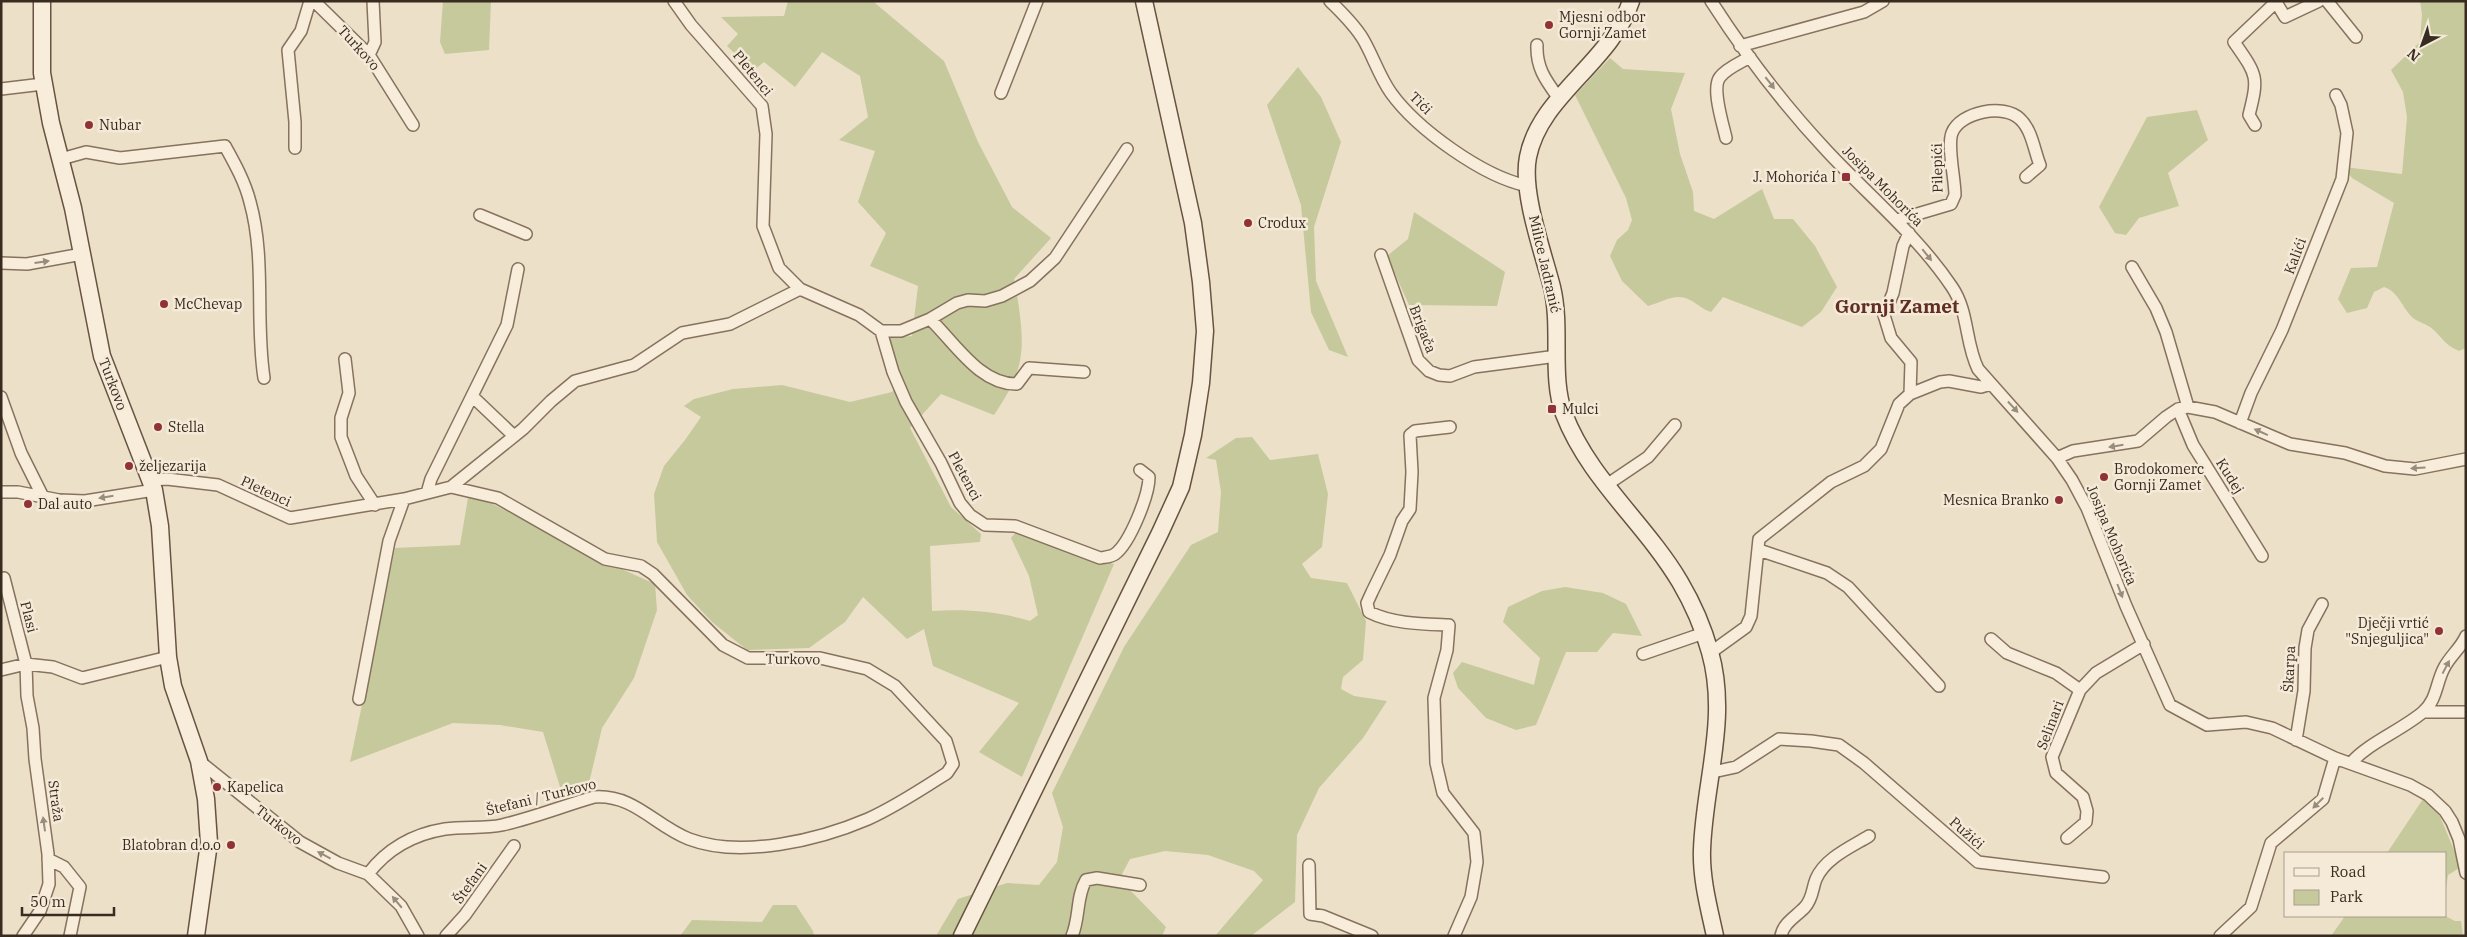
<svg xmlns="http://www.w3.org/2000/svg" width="2467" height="937" font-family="'IBM Plex Serif',serif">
	<rect width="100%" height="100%" fill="#ece0c8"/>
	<path fill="#c5c99c" d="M 443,1 L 491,1 L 489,50 L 445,54 L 440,42 Z
		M 788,1 L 876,1 L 875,3 L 944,61 L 978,142 L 1012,207 L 1051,238 L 1014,279 C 1018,299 1024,334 1021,354 C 1019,376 1006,397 994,415 L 941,394 L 910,428 L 951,507 L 981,534 L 980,542 L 930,546 L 932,611 C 965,609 998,611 1030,621 L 1038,615 L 1029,576 L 1011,538 L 1016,532 L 1114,564 L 1022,777 L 979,752 L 1019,703 L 933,666 L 924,629 L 907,639 L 863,597 L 845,622 L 809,648 L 747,650 L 712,622 L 687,595 L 657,542 L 654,494 L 664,466 L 685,440 L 701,417 L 684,406 L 694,399 L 733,389 L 782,385 L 850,402 L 892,392 L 900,382 L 890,338 L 912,336 L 918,286 L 870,266 L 886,233 L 858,202 L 875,151 L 839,140 L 868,117 L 860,76 L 822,52 L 795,87 L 764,62 L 753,71 L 727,46 L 738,34 L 721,17 L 784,16 Z
		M 2420,1 L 2466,1 L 2466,348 L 2459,351 C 2444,345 2442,336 2430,327 C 2424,323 2418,322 2413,318 C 2402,308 2399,292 2384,287 L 2374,292 L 2367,308 L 2347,313 L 2338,299 L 2351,268 L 2377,267 L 2394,203 L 2352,178 L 2344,167 L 2402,174 L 2407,117 L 2403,92 L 2391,70 L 2420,42 L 2422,14 Z
		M 1610,58 L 1623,69 L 1685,73 L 1671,109 L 1680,154 L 1693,192 L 1694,211 L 1714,219 L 1762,189 L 1774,219 L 1793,219 L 1815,246 L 1837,287 L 1821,312 L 1802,327 L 1723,297 L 1711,312 C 1702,309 1698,304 1690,300 C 1677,292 1662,302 1648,306 L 1622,281 L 1610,256 L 1617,240 L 1628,230 L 1632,220 L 1626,198 L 1575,95 Z
		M 1298,67 L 1321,97 L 1341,142 L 1314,227 L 1316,281 L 1348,357 L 1329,350 L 1311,312 L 1301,205 L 1267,105 Z
		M 2197,110 L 2208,140 L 2168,173 L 2179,206 L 2139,218 L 2126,235 L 2115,233 L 2099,207 L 2147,117 Z
		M 1414,212 L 1505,272 L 1497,306 L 1409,305 L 1387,256 L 1408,239 Z
		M 1252,437 L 1270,460 L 1318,454 L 1328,494 L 1322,547 L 1302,564 L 1311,578 L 1347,583 L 1366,621 L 1363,660 L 1343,677 L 1341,689 L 1354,696 L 1387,701 L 1363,738 L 1319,788 L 1297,835 L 1295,902 L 1251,936 L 1215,936 L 1263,880 L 1254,871 L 1208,855 L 1165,851 L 1130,859 L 1122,874 L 1128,888 L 1166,927 L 1162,936 L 936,936 L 958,899 L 1007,883 L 1039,885 L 1057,862 L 1063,827 L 1052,793 L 1124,647 L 1191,545 L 1218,532 L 1221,492 L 1216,460 L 1206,458 L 1236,438 Z
		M 469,492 L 604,561 L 655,584 L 657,610 L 634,678 L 602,728 L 589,783 L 576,795 L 561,790 L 543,732 L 500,725 L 453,723 L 350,762 L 395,548 L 460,545 Z
		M 1565,587 L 1603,593 L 1626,604 L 1642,636 L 1613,633 L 1597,652 L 1566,652 L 1536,725 L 1516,730 L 1486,718 L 1458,688 L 1453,673 L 1462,662 L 1534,685 L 1540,658 L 1503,622 L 1508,607 L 1542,591 Z
		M 2423,799 L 2439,814 L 2461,867 L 2448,875 L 2446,888 L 2446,853 L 2387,853 Z
		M 773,905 L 796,905 L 813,931 L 814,936 L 680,936 L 692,920 L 762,922 Z
		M 2345,916 L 2445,916 L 2455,921 L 2461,921 L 2463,936 L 2331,936 Z"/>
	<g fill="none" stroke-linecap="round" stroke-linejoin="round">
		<defs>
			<path id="street" d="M 314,1 L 369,55 L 413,125
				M 674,1 L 691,25 L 762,106 L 766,134 L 763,226 L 779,268 L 800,289 L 859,315 L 881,331 L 893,372 L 906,402 L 941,463 L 960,503 L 970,515 L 985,525 L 1015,526 L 1100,558 C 1105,557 1111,557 1115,554 C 1130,543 1149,495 1149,477 L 1140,470
				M 1330,1 C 1342,13 1354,24 1363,39 C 1373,56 1379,76 1391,93 C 1417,129 1483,177 1528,186
				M 1711,1 C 1745,54 1784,105 1827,151 C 1869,196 1917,235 1952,287 C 1969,312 1965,343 1978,369 L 2057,458 L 2072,480 L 2087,508 L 2126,606 L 2170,705 L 2207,725 L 2246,722 L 2272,728 L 2335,758 L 2410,785 L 2428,795 L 2445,811 L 2452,822 L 2459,839 L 2466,873
				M 2327,1 L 2356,37
				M 1537,45 C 1536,69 1547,82 1560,100
				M 1740,46 L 1864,12 L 1883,1
				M 369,55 L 375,42 L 373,1
				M 1,89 L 43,84
				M 1001,93 L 1037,1
				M 2255,125 L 2249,115 C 2259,76 2257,75 2234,42 L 2276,2 L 2285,17 L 2319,1
				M 1726,138 C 1723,124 1711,88 1720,77 C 1727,68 1740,63 1750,57
				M 295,148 L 295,122 L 288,50 L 301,31 L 310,1
				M 61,159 L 86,152 L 120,158 L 225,146 C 235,164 245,182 250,202 C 266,259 255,320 264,378
				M 480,215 L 526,234
				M 1897,220 L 1951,204 L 1955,195 C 1955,179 1947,146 1952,133 C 1960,112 2004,103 2020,119 C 2032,130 2034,150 2040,165 L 2026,177
				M 1909,233 L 1903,246 L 1893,293 L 1884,315 L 1891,338 L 1911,362 L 1910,394
				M 1381,255 L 1418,360 L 1429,371 L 1439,375 L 1450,376 L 1474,367 L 1557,356
				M 1,263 L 27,264 L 82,254
				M 2132,267 L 2156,308 L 2166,332 L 2188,407
				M 930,319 C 955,343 980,385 1017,384 L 1029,368 L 1084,372
				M 881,331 L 901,331 L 930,319 L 957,303 L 968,300 L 985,301 L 1002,296 L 1030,281 L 1055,258 L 1127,149
				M 345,359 L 349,393 L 341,418 L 341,437 L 356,476 L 375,505
				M 472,396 L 514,436
				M 1,397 L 21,453 L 42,495
				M 2178,409 L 2193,445 L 2262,556
				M 2240,423 L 2251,393 L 2282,330 L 2342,179 L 2347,133 L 2341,105 L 2336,95
				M 1450,427 L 1415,431 L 1410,435 L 1412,472 L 1410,509 L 1402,521 L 1390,555 L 1372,592 L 1367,603 L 1369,612 C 1393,624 1423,624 1449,625 L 1447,650 L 1434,698 L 1436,763 L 1443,793 L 1474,833 L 1477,862 L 1471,897 L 1454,936
				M 2057,458 L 2073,451 L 2138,441 L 2166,417 L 2178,409 L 2188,407 L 2215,412 L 2290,444 L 2345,453 L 2385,466 L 2415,469 L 2466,459
				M 152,480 L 167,479 L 218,485 L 290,518 L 404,499 L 451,487 L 523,429 L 551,401 L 575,381 L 634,365 L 682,333 L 730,324 L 800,289
				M 1605,486 L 1648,457 L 1675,425
				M 1,492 L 18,492 L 59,500 L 85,501 L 154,490
				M 427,493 L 431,479 L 507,325 L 518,269
				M 1759,550 L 1827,573 L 1848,587 L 1939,686
				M 4,578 L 26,664 L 27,696 L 33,728 L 35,759 L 48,854 L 49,884 L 40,911 L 23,936
				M 1991,639 L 2007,653 L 2056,673 L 2080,690
				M 1710,653 L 1746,627 L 1751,616 L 1759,539 L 1831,482 L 1864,466 L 1881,449 L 1899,404 L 1910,394 L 1940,382 L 1949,381 L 1981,387 L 1991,384
				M 1643,654 L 1704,633
				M 1,670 L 26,664 L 53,667 L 82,678 L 168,657
				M 359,699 L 389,541 L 404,499
				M 2423,712 L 2466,712
				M 2296,740 L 2304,691 L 2305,648 L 2308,630 L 2322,604
				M 199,761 L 300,842 L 338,863 L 368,874 L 401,906 L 418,936
				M 2351,763 C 2368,743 2402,730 2423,712 C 2437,700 2436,683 2444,668 C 2450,656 2461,648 2466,636
				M 1713,772 L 1736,767 L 1779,739 L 1811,741 L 1839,745 L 1864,763 L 1978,862 L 2103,877
				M 2067,838 L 2086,822 L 2087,811 L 2083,797 L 2056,773 L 2052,757 L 2080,690 L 2096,673 L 2144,644
				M 48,859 L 64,867 L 80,887 L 70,936
				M 1309,865 L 1310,914 L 1323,916 L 1372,936
				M 368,874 C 387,849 414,834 445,829 C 464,826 484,829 502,825 C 533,818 563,806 594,797 C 634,794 655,826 689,839 C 741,859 819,840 868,819 C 895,807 922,789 947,773 L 953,764 L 946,741 L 895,686 L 867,669 L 820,658 L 748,658 L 723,645 L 653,574 L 641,566 L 605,559 L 498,498 L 451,487
				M 446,936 L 465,915 L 514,846
				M 1072,936 C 1080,917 1076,897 1086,880 L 1097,878 L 1140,885
				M 1781,936 C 1783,923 1797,916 1805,907 C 1813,898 1812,889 1816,879 C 1825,858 1851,847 1869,836
				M 2220,936 L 2251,907 L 2271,843 L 2323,799 L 2335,758"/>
			<path id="secondary" d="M 42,1 L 42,73 L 51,123 L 73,208 L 102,356 L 154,490 L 160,526 L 168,657 L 173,686 L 199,761 L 206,799 L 209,843 L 196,936
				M 1631,1 C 1611,63 1540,95 1528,157 C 1521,192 1543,252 1552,287 C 1562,329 1550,376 1564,414 C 1589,479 1645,523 1680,582 C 1693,604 1703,627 1710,652 C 1729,719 1704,783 1702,850 C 1701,879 1709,908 1715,936
				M 962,936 L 1160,533 L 1181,487 L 1193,435 L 1201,383 L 1205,331 L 1201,282 L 1193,223 L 1144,1"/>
		</defs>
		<use href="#street" stroke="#86725e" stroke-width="14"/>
		<use href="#secondary" stroke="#685341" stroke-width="19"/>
		<use href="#street" stroke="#f7edda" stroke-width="11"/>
		<use href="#secondary" stroke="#f7edda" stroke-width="16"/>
	</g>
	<defs><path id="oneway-solid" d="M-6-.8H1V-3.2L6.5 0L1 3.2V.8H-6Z" transform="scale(1.25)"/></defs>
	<g fill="#988c7d">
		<use href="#oneway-solid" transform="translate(1770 83) rotate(52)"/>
		<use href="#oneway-solid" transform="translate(1927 255) rotate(51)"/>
		<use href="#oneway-solid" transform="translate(42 262) rotate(-8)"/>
		<use href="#oneway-solid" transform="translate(2013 407) rotate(47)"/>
		<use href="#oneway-solid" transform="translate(2261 432) rotate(-156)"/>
		<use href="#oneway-solid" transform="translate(2116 446) rotate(171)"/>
		<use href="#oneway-solid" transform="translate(2418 468) rotate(176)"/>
		<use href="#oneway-solid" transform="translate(106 497) rotate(171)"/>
		<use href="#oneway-solid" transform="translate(2120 591) rotate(69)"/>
		<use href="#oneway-solid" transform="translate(2446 667) rotate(-62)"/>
		<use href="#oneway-solid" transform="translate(2318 803) rotate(135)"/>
		<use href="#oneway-solid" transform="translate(44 824) rotate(-98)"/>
		<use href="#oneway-solid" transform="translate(324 855) rotate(-152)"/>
		<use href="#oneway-solid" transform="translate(397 902) rotate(-130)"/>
	</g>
	<g fill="#913236" stroke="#f4ead7" stroke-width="2">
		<circle cx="1549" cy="25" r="5"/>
		<circle cx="89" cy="125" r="5"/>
		<rect x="1841" y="172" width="10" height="10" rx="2.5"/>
		<circle cx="1248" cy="223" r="5"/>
		<circle cx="164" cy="304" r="5"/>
		<rect x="1547" y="404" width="10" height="10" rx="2.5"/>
		<circle cx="158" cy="427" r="5"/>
		<circle cx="129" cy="466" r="5"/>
		<circle cx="2104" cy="477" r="5"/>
		<circle cx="2059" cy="500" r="5"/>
		<circle cx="28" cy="504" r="5"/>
		<circle cx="2439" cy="631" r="5"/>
		<circle cx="217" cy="787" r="5"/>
		<circle cx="231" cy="845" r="5"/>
	</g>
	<g text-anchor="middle" stroke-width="5" stroke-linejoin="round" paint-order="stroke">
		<g font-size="14" fill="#382b20" stroke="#f4ead7" text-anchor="start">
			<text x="1559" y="22">Mjesni odbor<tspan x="1559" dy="16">Gornji Zamet</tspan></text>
			<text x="99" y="130">Nubar</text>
			<text x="1836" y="182" text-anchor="end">J. Mohorića I</text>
			<text x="1258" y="228">Crodux</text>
			<text x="174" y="309">McChevap</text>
			<text x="1562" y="414">Mulci</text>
			<text x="168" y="432">Stella</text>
			<text x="139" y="471">željezarija</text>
			<text x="2114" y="474">Brodokomerc<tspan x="2114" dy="16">Gornji Zamet</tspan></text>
			<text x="2049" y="505" text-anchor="end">Mesnica Branko</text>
			<text x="38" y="509">Dal auto</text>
			<text x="2429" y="628" text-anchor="end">Dječji vrtić<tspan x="2429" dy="16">"Snjeguljica"</tspan></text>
			<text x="227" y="792">Kapelica</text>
			<text x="221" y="850" text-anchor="end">Blatobran d.o.o</text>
		</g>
		<g font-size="14" fill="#382b20" stroke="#f4ead7">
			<text transform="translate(359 48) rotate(48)" y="5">Turkovo</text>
			<text transform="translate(753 73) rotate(51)" y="5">Pletenci</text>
			<text transform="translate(1421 103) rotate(45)" y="5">Tići</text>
			<text transform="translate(1937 168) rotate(-91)" y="5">Pilepići</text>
			<text transform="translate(1883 186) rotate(45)" y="5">Josipa Mohorića</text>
			<text transform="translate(2295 256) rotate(-69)" y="5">Kalići</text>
			<text transform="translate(1545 264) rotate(77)" y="5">Milice Jadranić</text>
			<text transform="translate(1423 329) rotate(69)" y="5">Brigača</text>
			<text transform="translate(113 384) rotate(69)" y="5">Turkovo</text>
			<text transform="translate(965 476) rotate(62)" y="5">Pletenci</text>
			<text transform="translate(2230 476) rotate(58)" y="5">Kudej</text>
			<text transform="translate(266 491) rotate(25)" y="5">Pletenci</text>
			<text transform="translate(2112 535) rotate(67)" y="5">Josipa Mohorića</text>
			<text transform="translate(29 617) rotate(76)" y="5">Plasi</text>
			<text transform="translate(793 659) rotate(1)" y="5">Turkovo</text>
			<text transform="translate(2289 669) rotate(-87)" y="5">Škarpa</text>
			<text transform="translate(2050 725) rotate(-69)" y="5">Selinari</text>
			<text transform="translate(541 797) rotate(-14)" y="5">Štefani / Turkovo</text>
			<text transform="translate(56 801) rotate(82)" y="5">Straža</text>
			<text transform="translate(279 825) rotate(38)" y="5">Turkovo</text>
			<text transform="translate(1967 833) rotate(42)" y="5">Pužići</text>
			<text transform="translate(470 883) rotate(-54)" y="5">Štefani</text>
		</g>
		<g font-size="19" font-weight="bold" fill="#612e23" stroke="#f4ead7">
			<text x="1897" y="313">Gornji Zamet</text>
		</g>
	</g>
	<rect width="2467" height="937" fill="none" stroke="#382b20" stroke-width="5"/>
	<rect x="2284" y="852" width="162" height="65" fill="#f4ead7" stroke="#a99e8e"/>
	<rect x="2294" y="868" width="25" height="8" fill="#f7edda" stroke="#a99e8e"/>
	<text x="2330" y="877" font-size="15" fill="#382b20">Road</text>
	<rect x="2294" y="890" width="25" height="15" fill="#c5c99c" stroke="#a99e8e"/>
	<text x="2330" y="902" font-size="15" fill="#382b20">Park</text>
	<g transform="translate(2422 45) rotate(221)" stroke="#f4ead7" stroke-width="4" paint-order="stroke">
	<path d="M0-4L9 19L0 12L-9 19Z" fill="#382b20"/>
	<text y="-8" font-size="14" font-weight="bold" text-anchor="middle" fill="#382b20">N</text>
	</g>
	<path d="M22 907v8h92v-8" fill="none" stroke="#382b20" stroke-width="2.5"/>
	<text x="30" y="907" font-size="15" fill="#382b20" stroke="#f4ead7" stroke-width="4" paint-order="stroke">50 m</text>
</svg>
